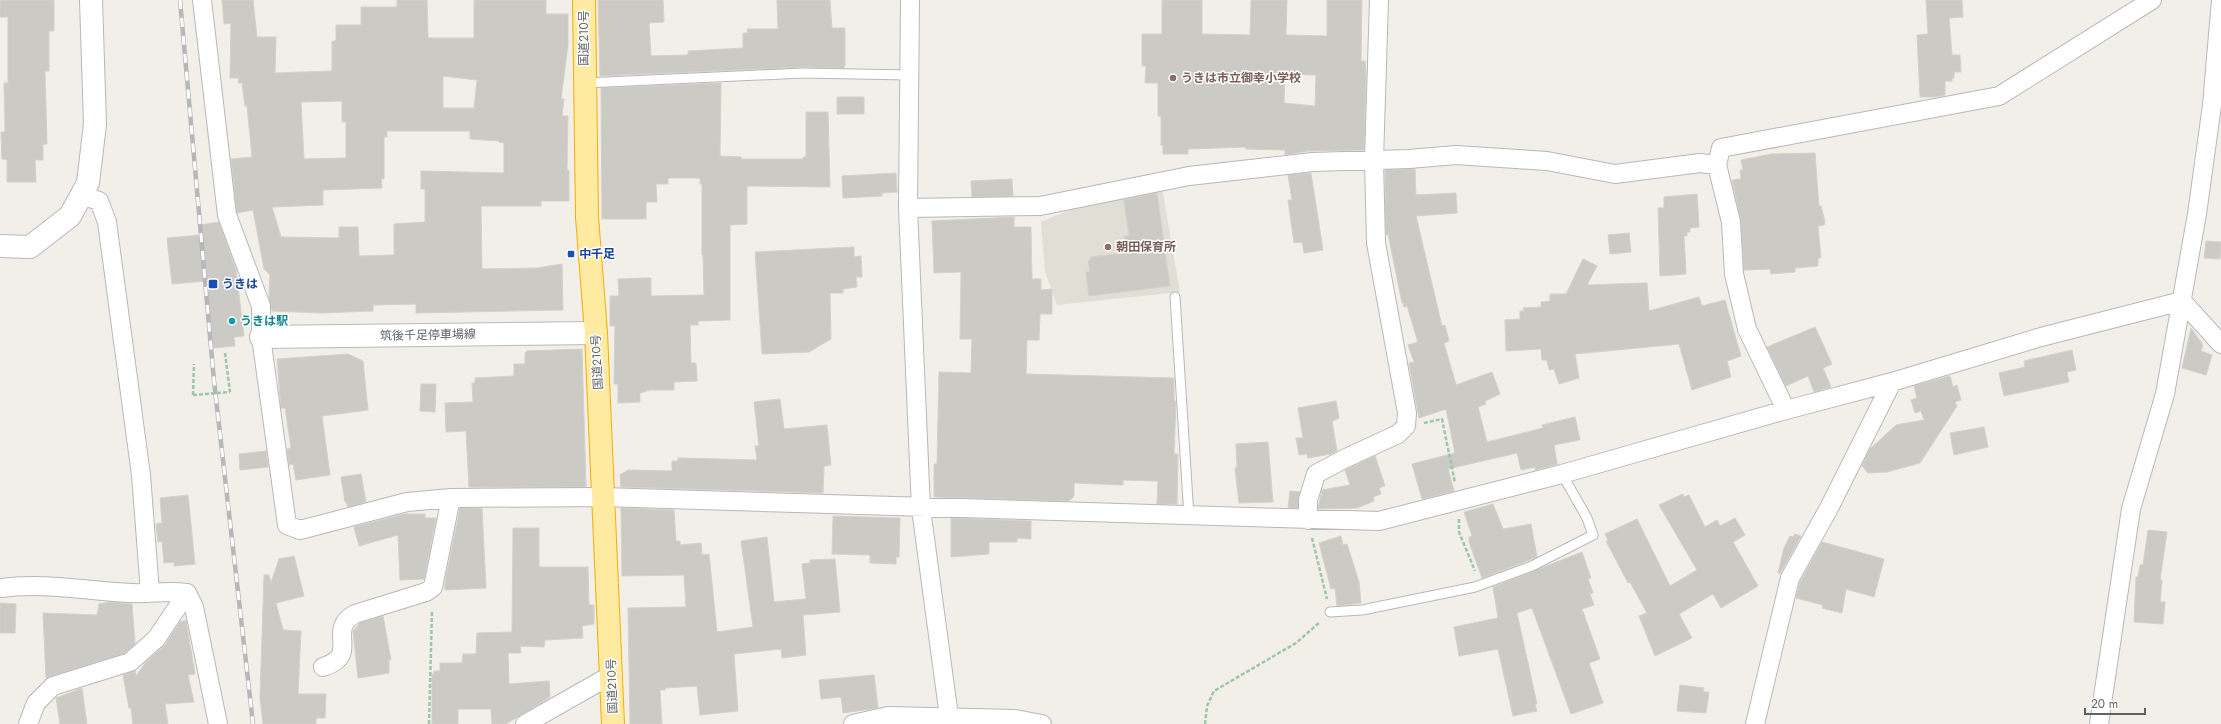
<svg xmlns="http://www.w3.org/2000/svg" width="2221" height="724" font-family="Jost,'Noto Sans JP',sans-serif">
	<rect width="100%" height="100%" fill="#f1efe8"/>
	<path fill="#e1ded6" d="M 1162,188 L 1180,292 L 1057,305 L 1045,271 L 1041,222 L 1081,205 Z"/>
	<path fill="#cccac5" stroke="#d6d1c6" fill-rule="evenodd" d="M 0,0 L 54,0 L 54,31 L 49,31 L 49,71 L 45,71 L 47,144 L 43,144 L 43,160 L 35,160 L 36,182 L 7,182 L 7,160 L 2,159 L 1,132 L 5,132 L 4,83 L 8,83 L 8,17 L 0,17 Z
		M 222,0 L 253,0 L 257,37 L 276,37 L 275,73 L 332,71 L 332,42 L 336,40 L 336,25 L 361,25 L 361,7 L 397,7 L 397,0 L 427,0 L 428,38 L 474,38 L 474,0 L 546,0 L 546,14 L 568,14 L 568,45 L 561,99 L 564,99 L 562,116 L 568,116 L 567,170 L 569,170 L 569,201 L 541,201 L 541,206 L 481,206 L 482,269 L 537,268 L 562,264 L 563,310 L 416,313 L 416,304 L 373,305 L 373,311 L 321,313 L 272,311 L 269,298 L 270,275 L 264,269 L 253,210 L 237,213 L 231,159 L 252,157 L 247,106 L 245,106 L 242,83 L 238,83 L 239,78 L 230,78 L 231,23 L 224,24 ZM 443,76 L 477,80 L 474,108 L 443,108 ZM 342,101 L 342,122 L 346,122 L 346,158 L 304,159 L 301,102 ZM 387,131 L 470,131 L 470,139 L 499,141 L 499,142 L 504,143 L 504,173 L 421,171 L 421,189 L 425,189 L 425,222 L 394,224 L 394,255 L 359,256 L 358,227 L 339,227 L 339,238 L 281,237 L 272,207 L 323,205 L 323,190 L 382,188 L 381,179 L 384,179 L 384,137 L 387,137 Z
		M 598,0 L 663,0 L 664,22 L 649,23 L 651,56 L 688,55 L 688,51 L 743,48 L 743,33 L 748,33 L 747,29 L 778,29 L 777,0 L 830,0 L 832,28 L 845,28 L 845,64 L 844,68 L 803,67 L 600,76 Z
		M 1162,0 L 1202,0 L 1202,34 L 1250,35 L 1251,0 L 1287,0 L 1286,35 L 1327,36 L 1327,0 L 1362,0 L 1361,61 L 1365,61 L 1366,75 L 1364,150 L 1308,151 L 1285,155 L 1285,150 L 1246,149 L 1246,147 L 1188,149 L 1188,154 L 1163,154 L 1163,145 L 1161,145 L 1161,116 L 1158,116 L 1158,83 L 1145,83 L 1146,66 L 1142,66 L 1142,34 L 1162,34 ZM 1285,74 L 1316,75 L 1315,106 L 1284,103 Z
		M 1926,0 L 1962,0 L 1963,17 L 1949,18 L 1952,55 L 1960,55 L 1961,72 L 1954,72 L 1954,78 L 1952,78 L 1952,81 L 1945,81 L 1945,95 L 1935,97 L 1920,97 L 1917,35 L 1928,34 Z
		M 721,83 L 720,156 L 741,157 L 741,159 L 803,159 L 803,157 L 806,157 L 806,112 L 828,112 L 830,187 L 747,186 L 747,224 L 730,225 L 730,320 L 698,321 L 698,325 L 690,325 L 691,363 L 696,363 L 697,381 L 674,382 L 674,390 L 650,390 L 640,393 L 640,402 L 618,403 L 618,384 L 614,384 L 615,326 L 610,326 L 610,296 L 619,296 L 618,279 L 646,278 L 651,278 L 651,296 L 704,295 L 703,255 L 702,255 L 702,184 L 700,184 L 700,178 L 668,178 L 668,184 L 656,184 L 657,202 L 646,202 L 646,219 L 602,219 L 601,88 Z
		M 837,97 L 864,97 L 864,114 L 837,114 Z
		M 1815,153 L 1819,206 L 1821,206 L 1825,222 L 1824,225 L 1818,226 L 1821,258 L 1818,258 L 1818,266 L 1795,268 L 1795,272 L 1771,274 L 1770,269 L 1744,270 L 1741,221 L 1732,180 L 1741,179 L 1740,170 L 1743,170 L 1741,160 L 1772,154 Z
		M 1415,169 L 1416,195 L 1456,193 L 1457,213 L 1416,216 L 1442,326 L 1445,325 L 1449,341 L 1444,343 L 1456,385 L 1492,372 L 1500,394 L 1485,401 L 1486,404 L 1478,407 L 1487,442 L 1543,428 L 1542,425 L 1575,417 L 1580,440 L 1554,445 L 1557,464 L 1535,470 L 1535,467 L 1521,470 L 1517,453 L 1448,469 L 1454,491 L 1422,499 L 1412,464 L 1455,453 L 1446,409 L 1419,418 L 1409,363 L 1414,362 L 1408,345 L 1418,342 L 1407,306 L 1404,307 L 1403,303 L 1402,303 L 1388,234 L 1386,235 L 1385,170 Z
		M 896,173 L 897,192 L 882,193 L 882,196 L 843,198 L 842,176 Z
		M 1311,173 L 1323,250 L 1304,253 L 1302,242 L 1294,243 L 1288,200 L 1292,200 L 1288,175 Z
		M 1012,179 L 1013,196 L 972,197 L 971,181 Z
		M 1157,193 L 1170,286 L 1089,296 L 1086,272 L 1090,272 L 1088,261 L 1091,260 L 1090,257 L 1126,253 L 1124,236 L 1129,236 L 1124,200 Z
		M 1697,194 L 1699,227 L 1690,228 L 1690,232 L 1687,232 L 1687,236 L 1684,236 L 1686,274 L 1660,276 L 1658,208 L 1664,208 L 1664,197 Z
		M 1014,217 L 1014,227 L 1031,227 L 1032,279 L 1041,279 L 1041,290 L 1052,289 L 1052,314 L 1040,314 L 1039,340 L 1027,340 L 1026,374 L 1174,378 L 1174,401 L 1176,401 L 1174,454 L 1178,454 L 1177,504 L 1157,504 L 1158,481 L 1123,480 L 1123,485 L 1074,483 L 1074,496 L 1069,501 L 934,497 L 934,464 L 937,464 L 939,372 L 971,373 L 972,339 L 960,339 L 961,272 L 934,273 L 932,221 Z
		M 219,222 L 236,270 L 244,336 L 234,337 L 235,346 L 213,348 L 206,281 L 172,284 L 167,238 L 202,235 L 201,225 Z
		M 1629,233 L 1631,252 L 1610,254 L 1608,235 Z
		M 2206,241 L 2221,242 L 2220,259 L 2204,258 Z
		M 854,247 L 854,257 L 861,256 L 862,277 L 856,277 L 857,287 L 843,289 L 843,293 L 830,293 L 831,339 L 809,352 L 762,354 L 755,252 Z
		M 1583,259 L 1597,266 L 1587,285 L 1647,283 L 1649,311 L 1699,297 L 1702,306 L 1725,300 L 1741,356 L 1727,361 L 1731,377 L 1692,390 L 1679,344 L 1575,354 L 1579,378 L 1559,384 L 1554,369 L 1549,370 L 1547,360 L 1542,360 L 1541,349 L 1506,351 L 1505,320 L 1520,319 L 1520,311 L 1524,311 L 1523,308 L 1541,307 L 1541,302 L 1550,301 L 1550,294 L 1566,294 Z
		M 1815,327 L 1832,364 L 1823,368 L 1831,387 L 1814,392 L 1808,376 L 1786,386 L 1767,347 Z
		M 2191,328 L 2203,345 L 2201,351 L 2212,355 L 2206,375 L 2182,368 Z
		M 582,349 L 586,487 L 469,487 L 466,431 L 446,432 L 445,403 L 473,402 L 472,383 L 475,383 L 475,378 L 514,376 L 514,364 L 525,364 L 525,353 L 527,351 Z
		M 2072,350 L 2076,370 L 2067,372 L 2069,382 L 2004,396 L 1999,373 L 2025,367 L 2024,361 Z
		M 348,354 L 363,361 L 368,410 L 322,416 L 330,475 L 296,480 L 293,464 L 289,465 L 287,449 L 291,448 L 285,408 L 281,408 L 277,359 Z
		M 1950,376 L 1953,387 L 1957,385 L 1961,400 L 1955,402 L 1957,406 L 1920,463 L 1887,472 L 1868,473 L 1862,466 L 1869,450 L 1896,425 L 1924,420 L 1921,411 L 1915,413 L 1911,400 L 1917,398 L 1914,386 Z
		M 421,384 L 436,384 L 435,412 L 420,411 Z
		M 780,399 L 784,429 L 827,425 L 831,465 L 824,466 L 823,493 L 621,487 L 620,475 L 628,470 L 672,471 L 672,461 L 678,461 L 678,458 L 757,460 L 755,446 L 759,446 L 754,402 Z
		M 1336,401 L 1339,418 L 1332,421 L 1337,451 L 1331,454 L 1308,458 L 1307,454 L 1299,455 L 1296,438 L 1303,438 L 1298,408 Z
		M 1984,427 L 1988,447 L 1954,455 L 1950,433 Z
		M 1268,442 L 1273,502 L 1239,503 L 1235,468 L 1237,468 L 1236,444 Z
		M 266,451 L 268,467 L 240,470 L 239,454 Z
		M 1375,456 L 1385,486 L 1379,488 L 1381,494 L 1373,497 L 1374,501 L 1357,508 L 1318,509 L 1322,490 L 1350,485 L 1345,470 Z
		M 361,474 L 366,502 L 348,507 L 346,502 L 345,502 L 341,477 Z
		M 1290,491 L 1300,492 L 1298,508 L 1288,508 Z
		M 1683,494 L 1684,497 L 1689,495 L 1705,527 L 1717,520 L 1720,526 L 1735,518 L 1745,535 L 1733,542 L 1758,586 L 1721,608 L 1713,594 L 1679,614 L 1692,638 L 1655,656 L 1639,616 L 1647,613 L 1630,582 L 1628,583 L 1606,541 L 1608,540 L 1605,534 L 1637,519 L 1670,586 L 1697,570 L 1659,505 Z
		M 188,495 L 195,564 L 174,566 L 174,562 L 164,563 L 162,541 L 158,542 L 156,524 L 162,523 L 160,498 Z
		M 1493,504 L 1503,529 L 1531,524 L 1537,557 L 1482,578 L 1469,542 L 1469,537 L 1472,536 L 1464,512 Z
		M 460,508 L 482,508 L 486,588 L 445,590 L 445,582 Z
		M 621,508 L 674,510 L 676,541 L 680,541 L 680,545 L 701,543 L 702,555 L 709,554 L 717,632 L 753,627 L 741,541 L 767,537 L 774,602 L 806,599 L 802,564 L 810,563 L 810,560 L 835,559 L 840,612 L 803,615 L 806,655 L 782,658 L 781,649 L 734,654 L 738,711 L 700,715 L 697,686 L 665,688 L 665,690 L 660,690 L 662,724 L 630,724 L 628,608 L 686,607 L 684,575 L 622,576 Z
		M 404,514 L 425,514 L 425,518 L 436,518 L 424,579 L 400,580 L 398,535 L 359,546 L 354,527 Z
		M 833,516 L 900,518 L 899,557 L 896,557 L 896,564 L 870,563 L 870,555 L 832,554 Z
		M 951,518 L 1031,521 L 1031,539 L 1017,538 L 1017,542 L 989,542 L 989,554 L 951,557 Z
		M 513,528 L 539,528 L 539,567 L 588,567 L 589,605 L 594,605 L 594,624 L 582,626 L 583,638 L 545,640 L 544,647 L 520,646 L 521,653 L 508,653 L 509,684 L 549,681 L 550,697 L 506,724 L 492,724 L 491,709 L 458,709 L 458,724 L 432,724 L 432,674 L 434,674 L 434,671 L 440,671 L 440,663 L 462,663 L 463,654 L 476,654 L 477,633 L 512,632 Z
		M 2148,530 L 2167,532 L 2160,580 L 2162,580 L 2160,602 L 2165,602 L 2163,624 L 2134,622 L 2136,577 L 2138,577 L 2140,565 L 2143,565 Z
		M 1795,534 L 1801,536 L 1780,574 L 1778,573 L 1784,548 L 1790,536 L 1793,537 Z
		M 1341,536 L 1343,545 L 1347,544 L 1359,582 L 1361,603 L 1337,606 L 1335,588 L 1331,589 L 1319,543 Z
		M 1822,542 L 1884,559 L 1874,597 L 1846,589 L 1842,613 L 1822,608 L 1823,605 L 1796,598 L 1800,582 Z
		M 1582,552 L 1591,578 L 1588,579 L 1593,593 L 1590,594 L 1594,605 L 1582,609 L 1600,659 L 1589,663 L 1603,703 L 1571,714 L 1532,608 L 1517,613 L 1537,704 L 1535,704 L 1537,711 L 1513,716 L 1498,649 L 1459,656 L 1454,627 L 1498,618 L 1493,587 Z
		M 294,556 L 304,596 L 276,603 L 283,630 L 301,631 L 298,694 L 326,694 L 325,718 L 316,718 L 316,724 L 263,724 L 260,698 L 264,575 L 269,575 L 271,583 L 279,559 Z
		M 110,602 L 132,604 L 135,644 L 125,653 L 46,678 L 43,613 L 97,615 L 99,604 Z
		M 0,603 L 16,604 L 15,633 L 0,633 Z
		M 383,616 L 391,660 L 389,660 L 389,673 L 358,678 L 353,631 L 360,623 Z
		M 186,620 L 195,674 L 188,675 L 194,702 L 165,704 L 168,724 L 133,724 L 131,708 L 129,708 L 123,675 L 135,671 L 136,676 L 146,662 L 165,645 L 180,622 Z
		M 874,675 L 878,708 L 843,713 L 841,697 L 821,699 L 819,680 Z
		M 1680,685 L 1704,688 L 1703,692 L 1709,692 L 1706,713 L 1677,711 Z
		M 82,688 L 87,724 L 60,724 L 56,698 Z"/>
	<g fill="none" stroke-linecap="round" stroke-linejoin="round">
		<defs>
			<path id="service" d="M 585,83 L 803,73 L 909,75
				M 1175,297 L 1189,517
				M 1330,612 L 1362,610 L 1475,587 L 1532,566 L 1593,535 L 1587,518 L 1562,474"/>
			<path id="minor" d="M 202,0 L 227,215 L 261,306 L 261,337 L 287,525 L 300,530 L 407,502 L 451,498 L 603,497 L 1379,521 L 1562,474 L 1786,410 L 1892,382 L 2041,337 L 2182,301
				M 910,0 L 908,208 L 921,509 L 950,724
				M 1717,165 L 1721,148 L 1999,96 L 2152,0
				M 81,195 L 99,201 L 107,222 L 141,475 L 150,592
				M 908,208 L 1040,206 L 1189,176 L 1313,162 L 1409,159 L 1456,155 L 1547,161 L 1615,174 L 1700,163 L 1717,165 L 1731,222 L 1734,274 L 1747,329 L 1786,410
				M 2182,301 L 2221,344
				M 1308,520 L 1308,500 L 1316,474 L 1344,459 L 1398,434 L 1406,426 L 1407,413 L 1376,243 L 1374,160 L 1379,0
				M 0,588 C 44,582 88,591 132,593 C 151,594 168,590 187,593
				M 187,593 L 194,607 L 218,724
				M 323,667 C 362,655 325,630 355,614 L 426,592 L 433,587 L 451,498
				M 28,724 L 36,703 L 53,686 L 130,662 L 156,639 L 187,593
				M 525,724 L 613,674
				M 853,724 L 888,716 L 1015,719 L 1042,724
				M 1755,724 L 1790,578 L 1829,508 L 1892,382
				M 2099,724 L 2131,509 L 2165,394 L 2197,214 L 2212,105 L 2221,0"/>
			<path id="tertiary" d="M 0,246 L 30,247 L 70,216 L 88,183 L 95,124 L 91,0"/>
			<path id="secondary" d="M 261,337 L 596,333"/>
			<path id="trunk" d="M 584,0 L 587,217 L 596,333 L 613,724"/>
		</defs>
		<use href="#service" stroke="#b5b8bc" stroke-width="11"/>
		<use href="#minor" stroke="#b5b8bc" stroke-width="20"/>
		<use href="#tertiary" stroke="#b5b8bc" stroke-width="24"/>
		<use href="#secondary" stroke="#b6babf" stroke-width="24"/>
		<use href="#trunk" stroke="#f9ab00" stroke-width="24"/>
		<path stroke="#9cc7a9" stroke-width="2.5" stroke-dasharray="4 2" stroke-linecap="butt" d="M 225,353 L 230,392
			M 193,395 L 194,364
			M 1424,423 L 1442,419 L 1455,483
			M 1459,519 L 1459,532 L 1475,571
			M 1312,538 L 1327,599
			M 429,724 L 432,611
			M 1205,724 L 1207,706 L 1214,691 L 1296,643 L 1320,622"/>
		<use href="#service" stroke="#fff" stroke-width="9"/>
		<use href="#minor" stroke="#fff" stroke-width="18"/>
		<use href="#tertiary" stroke="#fff" stroke-width="22"/>
		<use href="#secondary" stroke="#fff" stroke-width="22"/>
		<use href="#trunk" stroke="#feeaa1" stroke-width="22"/>
		<defs>
			<path id="rail" d="M 180,0 L 214,381 L 253,724"/>
		</defs>
		<use href="#rail" stroke="#b6b7b8" stroke-width="4.5"/>
		<use href="#rail" stroke="#fff" stroke-width="3" stroke-dasharray="9" stroke-linecap="butt"/>
		<path stroke="#9cc7a9" stroke-width="2.5" stroke-dasharray="4 2" stroke-linecap="butt" d="M 193,395 L 230,392"/>
	</g>
	<g fill="#8d6e63" stroke="#fff" stroke-width="1.5">
		<circle cx="1173" cy="78" r="4"/>
		<circle cx="1108" cy="247" r="4"/>
	</g>
	<g fill="#1a4fb4" stroke="#fff" stroke-width="1.5">
		<rect x="567" y="250" width="8" height="8" rx="2"/>
		<rect x="208" y="279" width="10" height="10" rx="2"/>
	</g>
	<circle fill="#0f9aa8" stroke="#fff" stroke-width="1.5" cx="232" cy="321" r="4"/>
	<g text-anchor="middle" stroke-width="3" stroke-linejoin="round" paint-order="stroke">
		<g font-size="12" fill="#5f6368" stroke="#fff">
			<text transform="translate(584 38) rotate(-90)" y="4">国道210号</text>
			<text transform="translate(428 335) rotate(-1)" y="4">筑後千足停車場線</text>
			<text transform="translate(597 362) rotate(-93)" y="4">国道210号</text>
			<text transform="translate(612 686) rotate(-92)" y="4">国道210号</text>
		</g>
		<g font-size="12" font-weight="bold" fill="#785e54" stroke="#fff" text-anchor="start">
			<text x="1181" y="82">うきは市立御幸小学校</text>
			<text x="1116" y="251">朝田保育所</text>
		</g>
		<g font-size="12" font-weight="bold" fill="#164399" stroke="#fff" text-anchor="start">
			<text x="579" y="258">中千足</text>
			<text x="222" y="288">うきは</text>
		</g>
		<g font-size="12" font-weight="bold" fill="#0d838f" stroke="#fff" text-anchor="start">
			<text x="240" y="325">うきは駅</text>
		</g>
	</g>
	<path d="M2085 708v6h60v-6" fill="none" stroke="#5f6368" stroke-width="2"/>
	<text x="2091" y="708" font-size="12" fill="#5f6368" stroke="#ffffff" stroke-width="3" paint-order="stroke">20 m</text>
</svg>
